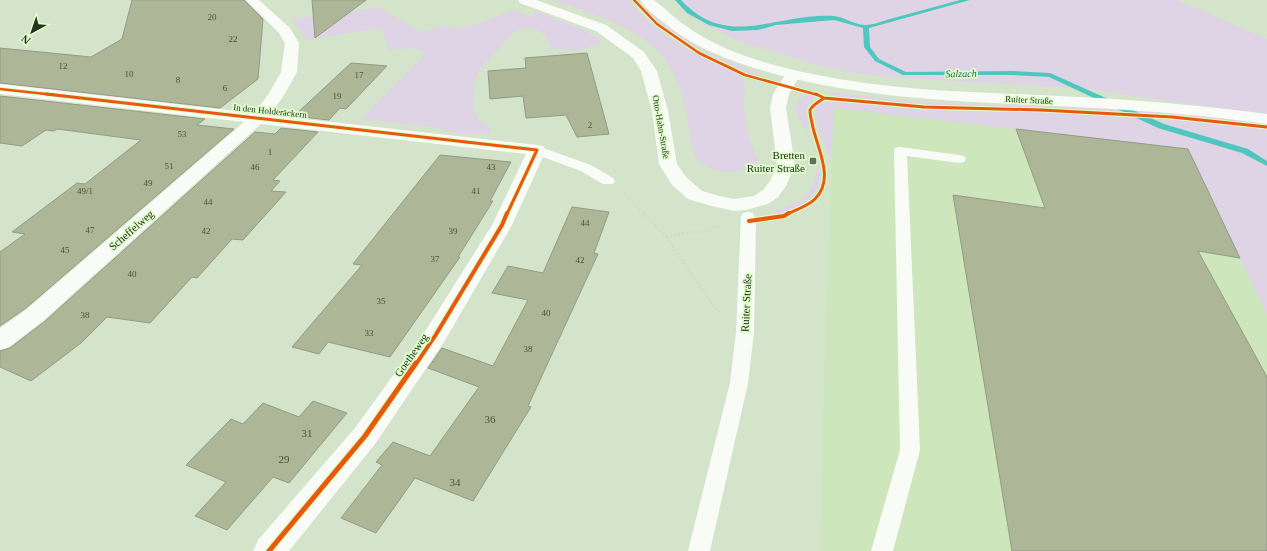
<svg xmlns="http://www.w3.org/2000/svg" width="1267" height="551" font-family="'Times New Roman',serif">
	<rect width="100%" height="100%" fill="#d4e4ca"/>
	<path fill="#cde6bc" d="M 833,108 L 1188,149 L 1267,316 L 1267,551 L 820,551 L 823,419 Z"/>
	<path fill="#dfd3e6" d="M 552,0 L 629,0 C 644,19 666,37 687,49 C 700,57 736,69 743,80 C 747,88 743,99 744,107 C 745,127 750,143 758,160 C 741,178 710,176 695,156 C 689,134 687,110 680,88 C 664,33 599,16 552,0 Z
		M 676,0 L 1177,0 L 1267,39 L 1267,114 L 1174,102 L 1089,89 L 886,77 L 848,72 L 813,64 L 739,41 L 706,25 L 683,11 Z
		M 379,7 L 420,32 L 445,26 L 458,29 L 477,24 L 513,10 L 529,16 L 535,11 L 584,30 L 600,40 L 601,43 L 580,50 L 552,49 L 545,35 L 537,30 L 526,27 L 514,32 L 480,69 L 474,82 L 473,109 L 479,120 L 491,130 L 488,134 L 461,134 L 436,128 L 361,119 L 426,54 C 415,45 402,49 389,51 L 382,28 L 306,40 L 293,19 Z
		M 643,8 L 647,8 L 663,23 L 702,50 L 755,72 L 759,75 C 749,75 739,68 730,64 C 694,48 672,36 643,8 Z
		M 829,92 L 926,103 L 1098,108 L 1219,117 L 1267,124 L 1267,126 L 1224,120 L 1099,110 L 1060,108 L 930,106 L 832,95 Z
		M 812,94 L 815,98 L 805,109 L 808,132 C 800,121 791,111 800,98 Z
		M 843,101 L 955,111 L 1056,112 L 1105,114 L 1181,120 L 1267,129 L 1267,315 L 1188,149 L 834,108 L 831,159 C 824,143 815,126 816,108 L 824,102 Z
		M 817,164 C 818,168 820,173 820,177 C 819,199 793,210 775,214 L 773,212 C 801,200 814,199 817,164 Z"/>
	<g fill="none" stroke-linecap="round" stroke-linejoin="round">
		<path fill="#4ec7be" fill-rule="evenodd" d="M 675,0 L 681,0 C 728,51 777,12 834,16 C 844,17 855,25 866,25 C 873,25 883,21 890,19 C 913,13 937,6 960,0 L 970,0 L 869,28 L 870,47 L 879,59 L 906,72 L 1012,71 L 1050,73 L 1164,124 L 1248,149 L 1267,161 L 1267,166 L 1242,153 L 1158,128 L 1049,77 L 1012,75 L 903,75 L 875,61 L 864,47 L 863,28 L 834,20 L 776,25 L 758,30 L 732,31 L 709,25 L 687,13 Z"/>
	</g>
	<path fill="#aeb698" stroke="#939b86" d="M 132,0 L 244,0 L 263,19 L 258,79 L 220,108 L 0,83 L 0,48 L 91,57 L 122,39 Z
		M 312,0 L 366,0 L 315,38 Z
		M 587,53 L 609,134 L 577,137 L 566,115 L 526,118 L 523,96 L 490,99 L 488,71 L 526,68 L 525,58 Z
		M 351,63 L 387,66 L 346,109 L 340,108 L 329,120 L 294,116 Z
		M 0,96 L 205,119 L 197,125 L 234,129 L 26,308 L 0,326 L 0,252 L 25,234 L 12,232 L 77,183 L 85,184 L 141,140 L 57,129 L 54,131 L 46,130 L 22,146 L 0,143 Z
		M 281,128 L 318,132 L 273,180 L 280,181 L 271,191 L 286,192 L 243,240 L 232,239 L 197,278 L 192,277 L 150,323 L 107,317 L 81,343 L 31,381 L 0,367 L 0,351 L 10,348 L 44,322 L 255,132 L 275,134 Z
		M 1016,129 L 1188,149 L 1240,258 L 1198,251 L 1267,377 L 1267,551 L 1012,551 L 953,195 L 1045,208 Z
		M 440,155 L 511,162 L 490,201 L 493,201 L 458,257 L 460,257 L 390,357 L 328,342 L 319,354 L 292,347 L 362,265 L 353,264 Z
		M 572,207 L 609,212 L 594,253 L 598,254 L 528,406 L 531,407 L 473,501 L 415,478 L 376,533 L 341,518 L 382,465 L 376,462 L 393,442 L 430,456 L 479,387 L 428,368 L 442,348 L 493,366 L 528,300 L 492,293 L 508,266 L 543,273 Z
		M 313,401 L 347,413 L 289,483 L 273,477 L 227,530 L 195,516 L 226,482 L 186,465 L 231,419 L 243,424 L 263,403 L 299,417 Z"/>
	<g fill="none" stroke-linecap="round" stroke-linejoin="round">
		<path stroke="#d0d5cd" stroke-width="2" stroke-dasharray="1 2.5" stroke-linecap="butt" d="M 624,194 L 645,214"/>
		<path stroke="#d0d5cd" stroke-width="2.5" stroke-dasharray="1 3" stroke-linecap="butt" d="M 644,213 L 667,238 L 714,307 L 720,312
			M 667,237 L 689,232 L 704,232 L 720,225"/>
		<path fill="#f9fbf7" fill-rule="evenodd" d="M 537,146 L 591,165 L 613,178 L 615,181 L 613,184 L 603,184 L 581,171 L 532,153 L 531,150 L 532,147 Z
			M 900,147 L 959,155 L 964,156 L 966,159 L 964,162 L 959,163 L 907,156 L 920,450 L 893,551 L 871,551 L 900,450 L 894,151 L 895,148 Z
			M 748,212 L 753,213 L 756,221 L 754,332 L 748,383 L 710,551 L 688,551 L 730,383 L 736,332 L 741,216 L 743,213 Z"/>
		<path fill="#f9fbf7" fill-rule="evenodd" d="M 246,0 L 259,0 L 290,28 L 299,43 L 297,72 L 283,97 L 269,115 L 537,145 L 543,146 L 546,150 L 512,225 L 444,342 L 375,444 L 289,551 L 253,551 L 258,540 L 355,428 L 426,330 L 492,225 L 526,154 L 261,124 L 43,321 L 9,347 L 0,350 L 0,328 L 27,309 L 244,122 L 0,94 L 0,84 L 254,113 L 268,95 L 281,72 L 285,43 L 279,33 Z
			M 518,0 L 536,0 L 606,25 L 644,52 L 657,71 L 668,111 L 677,164 L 686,177 L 702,191 L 719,196 L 734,199 L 754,196 L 764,189 L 770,181 L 777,165 L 770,108 L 773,94 L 787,72 L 792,70 L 797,72 L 800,75 L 789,94 L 786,108 L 795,165 L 786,186 L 778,197 L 768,204 L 746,210 L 734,211 L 708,205 L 688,199 L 672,185 L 659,164 L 652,111 L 641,71 L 633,58 L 596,31 L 520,3 Z"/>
		<path fill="#f9fbf7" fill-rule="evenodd" d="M 640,0 C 643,0 649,0 653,0 C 658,2 679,22 686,26 C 721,51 765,64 807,73 C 890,91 975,92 1059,96 C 1129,99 1198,105 1267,114 L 1267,124 C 1210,116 1152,111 1094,108 C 988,102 882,102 779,75 C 738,64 696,50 663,22 C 655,16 646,9 640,0 Z"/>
		<defs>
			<path id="cycleway-far3" d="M 634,0 L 657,24 L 699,53 L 745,75 L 818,95
				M 0,89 L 55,95"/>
			<path id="cycleway-far2" d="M 46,94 L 537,150 L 507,214
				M 816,94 L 824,98 L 924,107 L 1041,110 L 1172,117 L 1267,127
				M 787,214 C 796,210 808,206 815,199 C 836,178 816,147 812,123 C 811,119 810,114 810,110 C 812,105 820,101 824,98"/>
			<path id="cycleway-far1" d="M 749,221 L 784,216 L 789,213
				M 416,364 L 435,336 L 502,225 L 507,213"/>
			<path id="cycleway" d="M 269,551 L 365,436 L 416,363"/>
		</defs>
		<use href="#cycleway-far3" stroke="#dffccb" stroke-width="4"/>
		<use href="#cycleway-far2" stroke="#dffccb" stroke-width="5"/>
		<use href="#cycleway-far1" stroke="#dffccb" stroke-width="6"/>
		<use href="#cycleway" stroke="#dffccb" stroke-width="8"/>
		<use href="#cycleway-far3" stroke="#e8590c" stroke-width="2.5"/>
		<use href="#cycleway-far2" stroke="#e8590c" stroke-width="3"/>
		<use href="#cycleway-far1" stroke="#e8590c" stroke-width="4"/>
		<use href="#cycleway" stroke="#e8590c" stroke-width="5"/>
	</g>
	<rect fill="#64705c" stroke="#dffccb" stroke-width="1.5" x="809" y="157" width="8" height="8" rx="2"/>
	<g text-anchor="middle" stroke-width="3.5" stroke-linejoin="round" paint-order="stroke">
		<g font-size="9" fill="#49533e">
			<text x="212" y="20">20</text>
			<text x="233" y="42">22</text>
			<text x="63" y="69">12</text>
			<text x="129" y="77">10</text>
			<text x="359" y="78">17</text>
			<text x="178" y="83">8</text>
			<text x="225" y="91">6</text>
			<text x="337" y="99">19</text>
			<text x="590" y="128">2</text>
			<text x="182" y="137">53</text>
			<text x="270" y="155">1</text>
			<text x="169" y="169">51</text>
			<text x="255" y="170">46</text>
			<text x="491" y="170">43</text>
			<text x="148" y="186">49</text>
			<text x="85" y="194">49/1</text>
			<text x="476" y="194">41</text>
			<text x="208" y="205">44</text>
			<text x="585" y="226">44</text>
			<text x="90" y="233">47</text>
			<text x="206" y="234">42</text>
			<text x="453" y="234">39</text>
			<text x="65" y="253">45</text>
			<text x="435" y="262">37</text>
			<text x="580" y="263">42</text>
			<text x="132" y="277">40</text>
			<text x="381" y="304">35</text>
			<text x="546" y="316">40</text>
			<text x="85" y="318">38</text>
			<text x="369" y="336">33</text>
			<text x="528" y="352">38</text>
		</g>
		<g font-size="9" fill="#273220" stroke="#dffccb">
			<text transform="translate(1029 100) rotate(3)" y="3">Ruiter Straße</text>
			<text transform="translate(270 111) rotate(6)" y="3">In den Holderäckern</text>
			<text transform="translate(661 127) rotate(80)" y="3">Otto-Hahn-Straße</text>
		</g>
		<g font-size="10" font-style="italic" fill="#286260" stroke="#dffccb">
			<text transform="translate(961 73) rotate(-1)" y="4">Salzach</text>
		</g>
		<g font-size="11" fill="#273220" stroke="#dffccb" text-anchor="end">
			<text x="805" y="159">Bretten<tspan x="805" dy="13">Ruiter Straße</tspan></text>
		</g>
		<g font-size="11" fill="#273220" stroke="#dffccb">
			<text transform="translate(131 230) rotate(-41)" y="4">Scheffelweg</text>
			<text transform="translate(746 303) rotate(-87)" y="4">Ruiter Straße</text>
			<text transform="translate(411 355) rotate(-55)" y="4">Goetheweg</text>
		</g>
		<g font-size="11" fill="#49533e">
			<text x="490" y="423">36</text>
			<text x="307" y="437">31</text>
			<text x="284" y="463">29</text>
			<text x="455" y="486">34</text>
		</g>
	</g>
	<g transform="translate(32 32) rotate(220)" stroke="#dffccb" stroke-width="3" paint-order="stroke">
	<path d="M0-3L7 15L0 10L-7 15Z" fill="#273220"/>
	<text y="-6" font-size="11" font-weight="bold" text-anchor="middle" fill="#273220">N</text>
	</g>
</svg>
